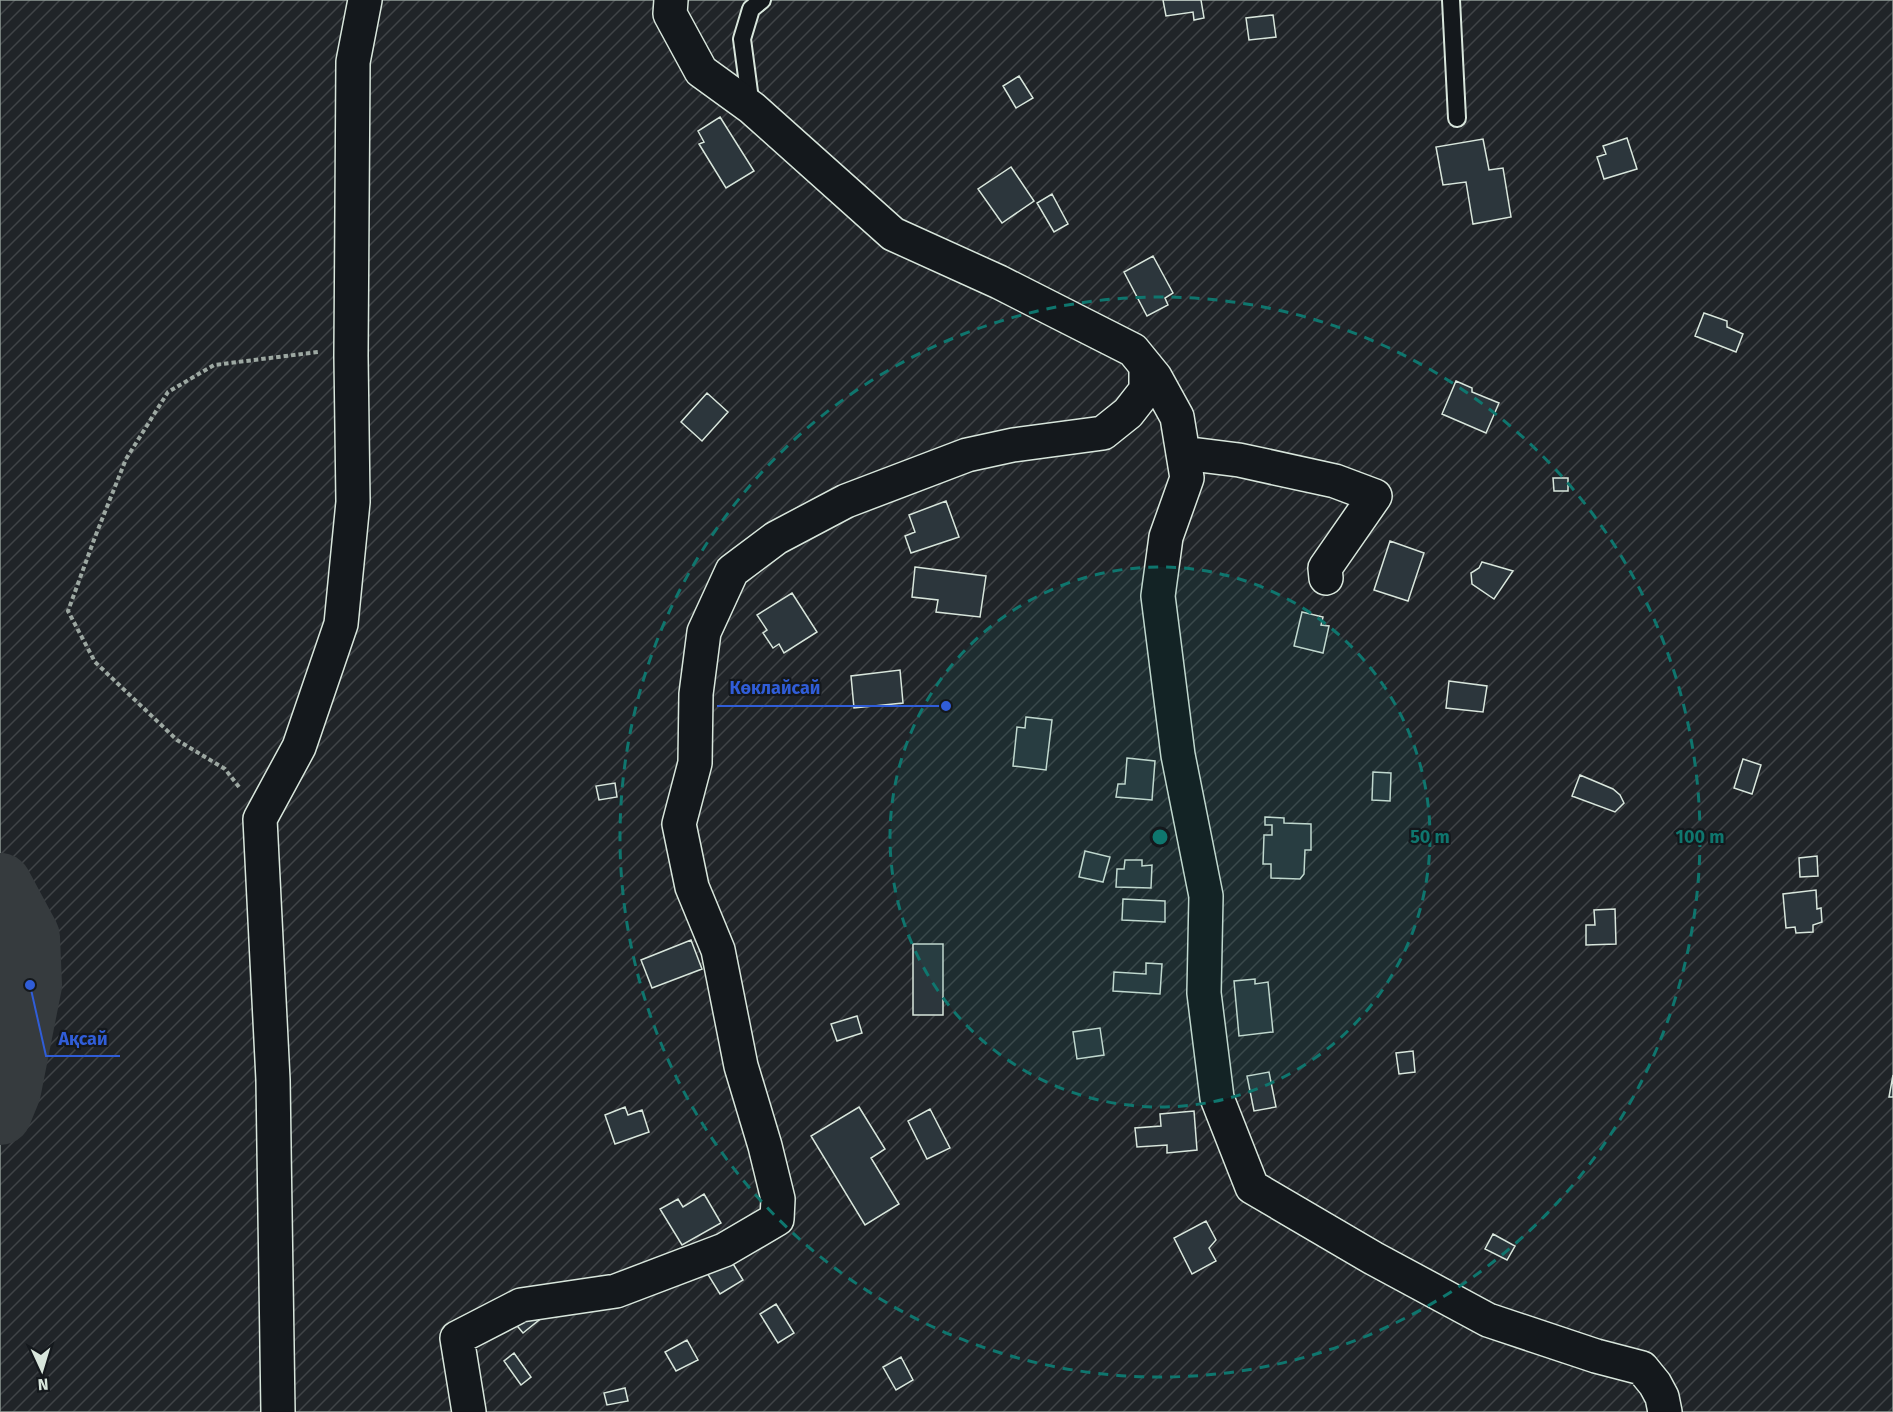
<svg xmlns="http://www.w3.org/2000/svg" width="1893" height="1412" font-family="'Fira Sans',sans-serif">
	<defs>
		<pattern id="garden-furrows" width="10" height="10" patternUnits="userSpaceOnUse" patternTransform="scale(1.5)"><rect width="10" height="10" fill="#202428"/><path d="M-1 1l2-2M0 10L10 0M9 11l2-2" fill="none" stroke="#404447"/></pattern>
	</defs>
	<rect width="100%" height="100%" fill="#14181c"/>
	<path fill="url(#garden-furrows)" stroke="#939e99" stroke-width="1.5" d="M 0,0 L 1893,0 L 1893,1412 L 0,1412 Z"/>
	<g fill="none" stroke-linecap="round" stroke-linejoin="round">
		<path stroke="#363b3e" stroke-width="64" d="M 0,885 L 28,937 L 30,985 L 9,1091 L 0,1113"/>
	</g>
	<path fill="#2c363c" stroke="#d8e6dc" stroke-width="1.5" d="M 1163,0 L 1201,0 L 1204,18 L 1194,20 L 1193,12 L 1166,16 Z
		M 1273,15 L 1276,37 L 1249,40 L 1246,18 Z
		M 1019,76 L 1033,98 L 1016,108 L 1003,86 Z
		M 720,117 L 754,171 L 726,188 L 699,144 L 704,142 L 698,131 Z
		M 1627,138 L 1637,169 L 1604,179 L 1597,157 L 1606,154 L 1603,146 Z
		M 1483,139 L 1489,170 L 1503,168 L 1511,217 L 1473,224 L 1466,182 L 1443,185 L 1436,147 Z
		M 1011,167 L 1034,201 L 1002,223 L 978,189 Z
		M 1052,194 L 1068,224 L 1054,232 L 1037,203 Z
		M 1153,256 L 1173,293 L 1165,298 L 1168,305 L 1147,316 L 1124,272 Z
		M 1704,313 L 1727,321 L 1727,327 L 1743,334 L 1736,352 L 1695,336 Z
		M 1456,381 L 1472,388 L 1472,392 L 1499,403 L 1486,433 L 1442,414 Z
		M 707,393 L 728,412 L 702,441 L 681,422 Z
		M 1553,478 L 1568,478 L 1568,491 L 1554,491 Z
		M 946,501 L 959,537 L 911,553 L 905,536 L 915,532 L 909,515 Z
		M 1390,541 L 1424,553 L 1408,601 L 1374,590 Z
		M 1482,562 L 1513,571 L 1494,599 L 1472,584 L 1471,573 L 1479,568 Z
		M 915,567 L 986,576 L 980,617 L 936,612 L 938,600 L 912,597 Z
		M 792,593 L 817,632 L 784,653 L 779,644 L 773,648 L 763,633 L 767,630 L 757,615 Z
		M 1302,612 L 1323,617 L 1321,625 L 1329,626 L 1323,653 L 1294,646 Z
		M 900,670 L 903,703 L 854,708 L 851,676 Z
		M 1449,681 L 1487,686 L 1483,712 L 1446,708 Z
		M 1026,717 L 1052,720 L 1046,770 L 1013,766 L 1017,727 L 1025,728 Z
		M 1127,758 L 1155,761 L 1152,800 L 1116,797 L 1118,784 L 1125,784 Z
		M 1743,759 L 1761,765 L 1752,794 L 1734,788 Z
		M 1373,772 L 1391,773 L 1390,801 L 1372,800 Z
		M 1580,775 L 1613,789 L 1620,795 L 1624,803 L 1615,812 L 1572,796 Z
		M 615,783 L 617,797 L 599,800 L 596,786 Z
		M 1265,817 L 1284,818 L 1284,823 L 1311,824 L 1311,850 L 1305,850 L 1304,874 L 1300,879 L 1271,878 L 1271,864 L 1263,864 L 1264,835 L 1272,835 L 1272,825 L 1265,825 Z
		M 1085,851 L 1110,857 L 1103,882 L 1079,877 Z
		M 1817,856 L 1818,876 L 1800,877 L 1799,858 Z
		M 1125,860 L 1142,860 L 1142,866 L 1152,865 L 1151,888 L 1116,887 L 1117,869 L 1124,869 Z
		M 1816,890 L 1817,909 L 1821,908 L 1822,922 L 1813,925 L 1813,932 L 1796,933 L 1795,927 L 1786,928 L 1783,894 Z
		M 1123,899 L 1165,901 L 1165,922 L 1122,920 Z
		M 1615,909 L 1616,944 L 1586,945 L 1586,925 L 1595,925 L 1594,910 Z
		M 691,940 L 702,969 L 652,988 L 641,960 Z
		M 913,944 L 943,944 L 943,1015 L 913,1015 Z
		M 1146,963 L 1162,964 L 1160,994 L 1113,991 L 1114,972 L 1146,974 Z
		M 1255,979 L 1255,984 L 1268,982 L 1273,1032 L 1239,1036 L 1234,981 Z
		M 857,1016 L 862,1033 L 837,1041 L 831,1024 Z
		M 1100,1028 L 1104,1055 L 1077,1059 L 1073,1032 Z
		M 1413,1051 L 1415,1072 L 1399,1074 L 1396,1053 Z
		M 1269,1072 L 1276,1107 L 1254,1111 L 1247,1076 Z
		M 1893,1075 L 1893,1097 L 1889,1097 Z
		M 625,1107 L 628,1115 L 642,1110 L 649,1132 L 615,1144 L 605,1115 Z
		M 859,1107 L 885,1149 L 871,1158 L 899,1204 L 865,1225 L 811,1136 Z
		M 930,1109 L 950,1148 L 927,1159 L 908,1121 Z
		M 1194,1111 L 1197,1150 L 1167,1153 L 1167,1145 L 1137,1147 L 1135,1128 L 1161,1126 L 1160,1114 Z
		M 704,1194 L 721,1223 L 682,1245 L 660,1209 L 678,1199 L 683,1207 Z
		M 1206,1221 L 1216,1240 L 1209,1248 L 1216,1261 L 1192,1274 L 1174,1238 Z
		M 1493,1234 L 1515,1246 L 1507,1260 L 1485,1249 Z
		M 727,1254 L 743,1280 L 720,1294 L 704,1268 Z
		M 776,1304 L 794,1333 L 778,1343 L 760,1314 Z
		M 531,1309 L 539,1320 L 523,1333 L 514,1322 Z
		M 687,1340 L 698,1360 L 676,1371 L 665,1352 Z
		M 514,1353 L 531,1377 L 521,1385 L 504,1361 Z
		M 901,1357 L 913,1380 L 896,1390 L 883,1367 Z
		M 625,1388 L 628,1401 L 607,1405 L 604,1393 Z"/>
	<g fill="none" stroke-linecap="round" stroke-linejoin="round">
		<defs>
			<path id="service" d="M 1451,0 L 1457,118
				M 751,107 L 742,39 L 751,9 L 762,0"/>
			<path id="minor" d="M 671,0 L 670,14 L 701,71 L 752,108 L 893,234 L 999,282 L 1133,350 L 1155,377 L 1177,417 L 1187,478 L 1166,537 L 1158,596 L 1178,755 L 1206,896 L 1204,993 L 1217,1098 L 1252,1187 L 1373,1258 L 1488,1320 L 1596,1356 L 1642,1368 L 1655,1384 L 1662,1397 L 1665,1412
				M 1183,453 L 1239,460 L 1335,481 L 1375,496 L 1325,568 L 1326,578
				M 278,1412 L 273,1080 L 260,819 L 299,747 L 341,624 L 353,502 L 351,356 L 353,62 L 365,0
				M 469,1412 L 457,1338 L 521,1305 L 616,1291 L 724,1250 L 777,1219 L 778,1199 L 765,1146 L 741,1066 L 718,950 L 692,887 L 679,824 L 695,763 L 696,694 L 704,632 L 732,571 L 776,538 L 846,501 L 967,455 L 1013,445 L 1103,433 L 1128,413 L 1146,390 L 1146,366"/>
		</defs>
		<use href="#service" stroke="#d8e6dc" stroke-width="20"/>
		<use href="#minor" stroke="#d8e6dc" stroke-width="36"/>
		<path stroke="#9da8a2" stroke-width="4" stroke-dasharray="4.5 3" stroke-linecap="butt" d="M 239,787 L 225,769 L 177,740 L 95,662 L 68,611 L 95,537 L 126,459 L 168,392 L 214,365 L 318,352"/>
		<use href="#service" stroke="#14181c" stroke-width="16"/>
		<use href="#minor" stroke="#14181c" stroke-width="33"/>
	</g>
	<circle cx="1160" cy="837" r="270" fill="#0f766e" fill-opacity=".12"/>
	<g fill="none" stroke="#0f766e" stroke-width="3" stroke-dasharray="10 8">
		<circle cx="1160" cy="837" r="270"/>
		<circle cx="1160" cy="837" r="540"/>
	</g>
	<circle cx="1160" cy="837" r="9" fill="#0f766e" stroke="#14181c" stroke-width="3"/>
	<g font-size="18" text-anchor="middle" font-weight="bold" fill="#0f766e" stroke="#14181c" stroke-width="4.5" stroke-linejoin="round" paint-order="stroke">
		<text x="1430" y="843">50 m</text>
		<text x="1700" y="843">100 m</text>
	</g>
	<path fill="none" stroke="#305dd8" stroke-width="2" d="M946 706L832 706H717M30 985L46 1056H120"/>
	<g fill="#305dd8" stroke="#14181c" stroke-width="2">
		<circle cx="946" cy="706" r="6"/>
		<circle cx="30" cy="985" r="6"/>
	</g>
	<g font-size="18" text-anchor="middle" font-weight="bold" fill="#305dd8" stroke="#14181c" stroke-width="4.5" stroke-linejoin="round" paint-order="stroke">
		<text x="775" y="694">Көклайсай</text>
		<text x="83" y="1045">Ақсай</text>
	</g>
	<g transform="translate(42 1370) rotate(176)" stroke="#14181c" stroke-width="4.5" paint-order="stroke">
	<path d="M0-4.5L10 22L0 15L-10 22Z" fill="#d8e6dc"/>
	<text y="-9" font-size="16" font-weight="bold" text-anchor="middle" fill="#d8e6dc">N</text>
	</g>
</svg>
